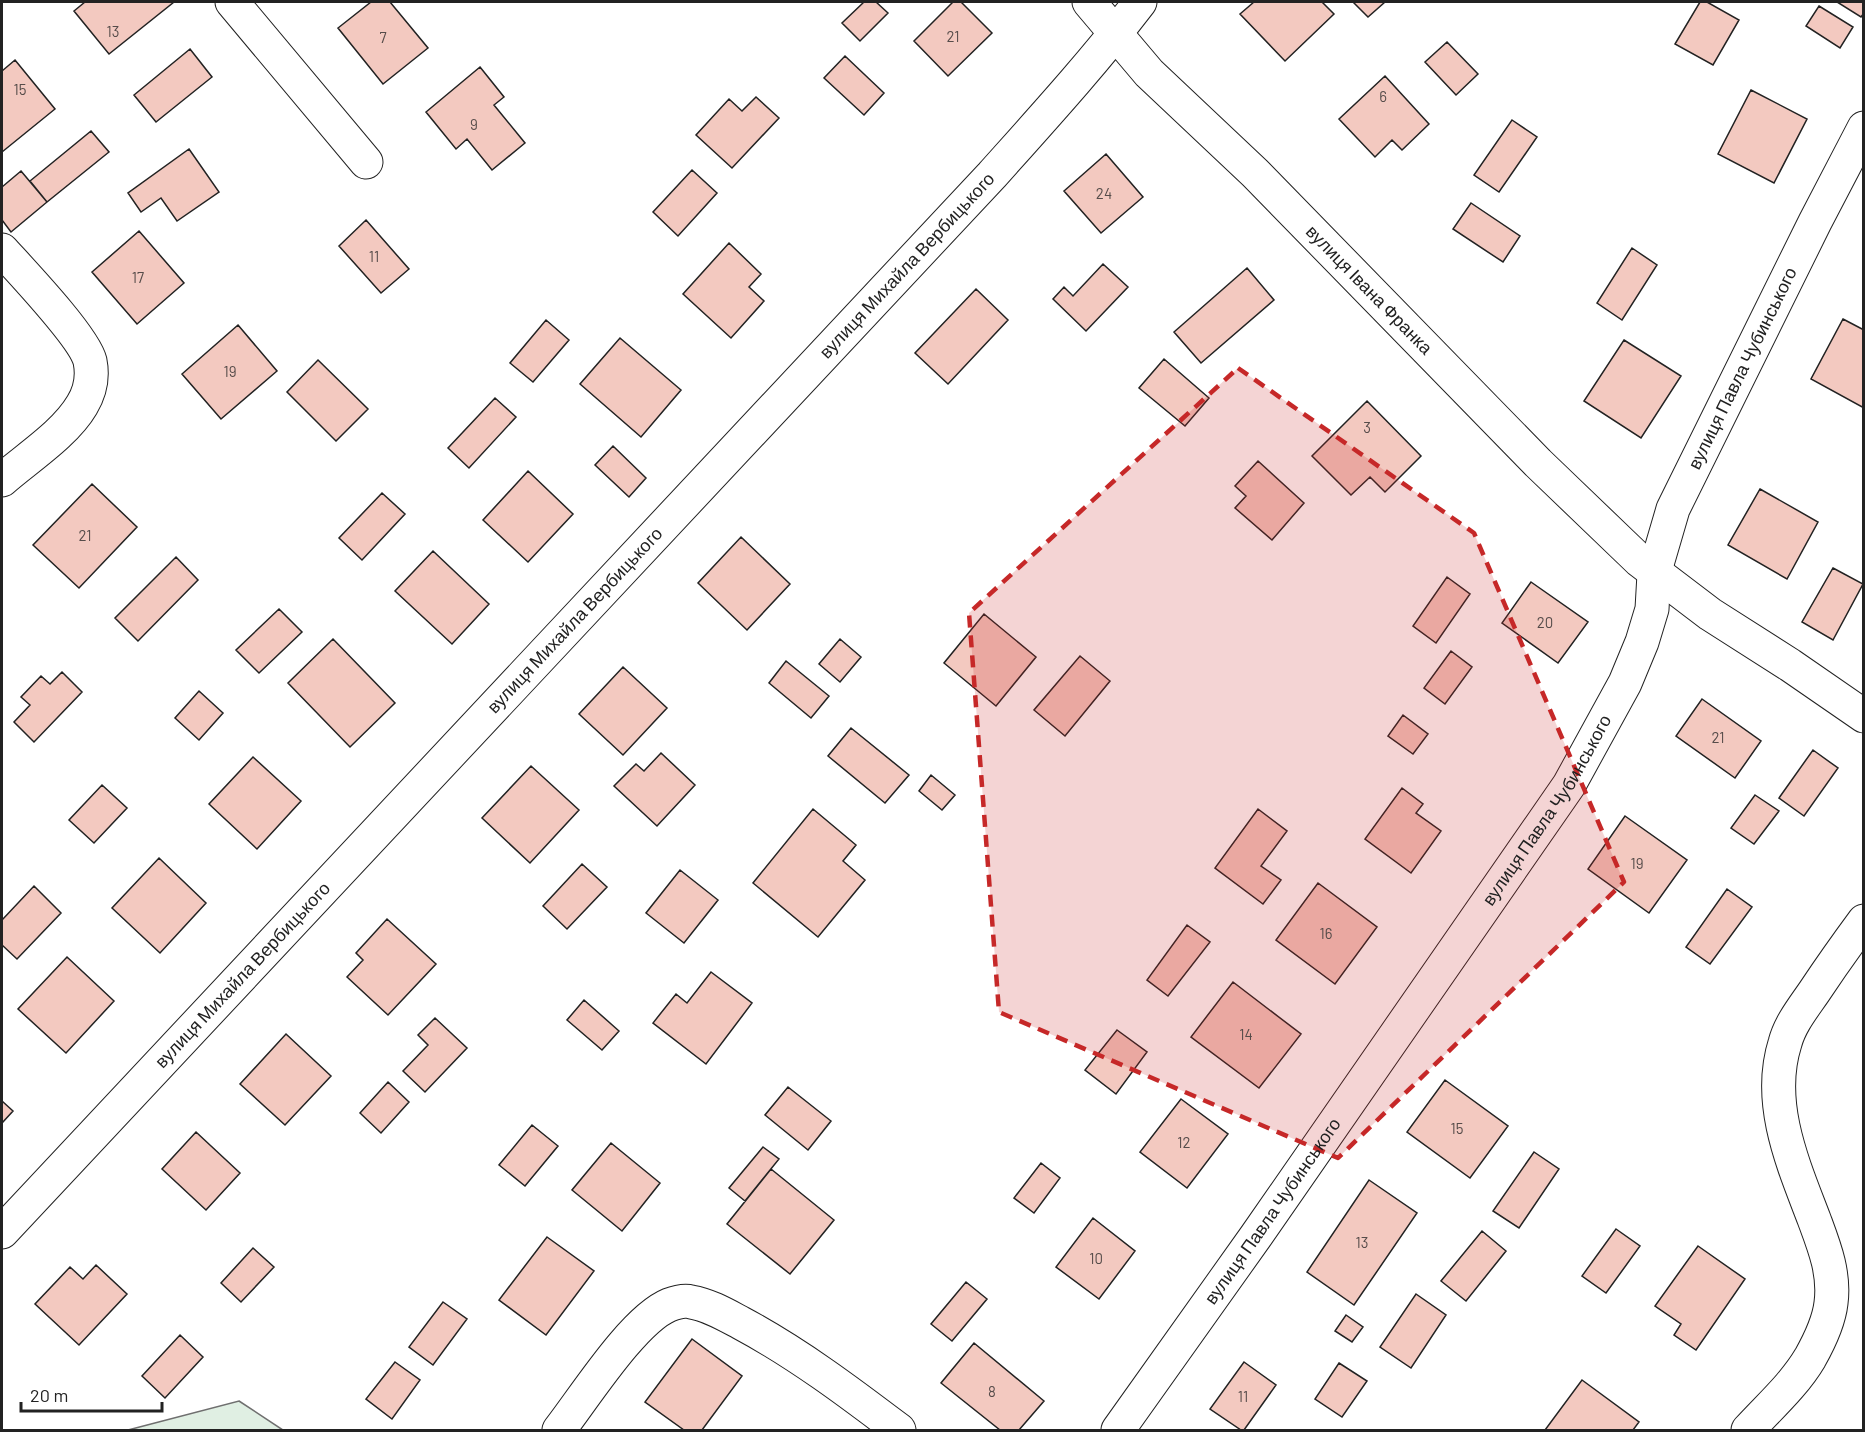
<svg xmlns="http://www.w3.org/2000/svg" width="1865" height="1432" font-family="Barlow,sans-serif">
	<rect width="100%" height="100%" fill="#fff"/>
	<path fill="#e0efe3" stroke="#6f6f6f" stroke-width="1.5" d="M 239,1401 L 283,1430 L 128,1430 Z"/>
	<path fill="#f3c9c0" stroke="#222" stroke-width="1.5" d="M 85,2 L 174,2 L 109,54 L 74,11 Z
		M 371,2 L 390,2 L 428,48 L 383,84 L 338,28 Z
		M 864,2 L 876,2 L 888,13 L 860,41 L 842,23 Z
		M 953,2 L 961,2 L 992,33 L 948,76 L 914,41 Z
		M 1254,2 L 1322,2 L 1334,14 L 1285,61 L 1240,14 Z
		M 1353,2 L 1385,2 L 1368,17 Z
		M 1700,2 L 1707,2 L 1739,20 L 1713,65 L 1675,44 Z
		M 1837,2 L 1864,2 L 1864,13 L 1861,17 Z
		M 1819,6 L 1853,27 L 1840,48 L 1806,26 Z
		M 1447,42 L 1478,74 L 1456,95 L 1425,62 Z
		M 190,49 L 212,77 L 156,122 L 134,95 Z
		M 845,56 L 884,93 L 864,115 L 824,78 Z
		M 15,60 L 55,109 L 2,152 L 2,71 Z
		M 480,67 L 504,97 L 494,105 L 525,143 L 492,170 L 467,139 L 456,149 L 426,112 Z
		M 1385,76 L 1429,124 L 1402,150 L 1392,140 L 1375,157 L 1339,119 Z
		M 1751,90 L 1807,119 L 1774,183 L 1718,154 Z
		M 756,97 L 779,118 L 732,168 L 696,135 L 729,99 L 742,111 Z
		M 1512,120 L 1537,137 L 1499,192 L 1474,175 Z
		M 91,131 L 109,152 L 47,202 L 30,181 Z
		M 189,149 L 219,192 L 177,221 L 161,198 L 141,212 L 128,193 Z
		M 1106,154 L 1143,197 L 1101,233 L 1064,191 Z
		M 692,170 L 717,193 L 678,236 L 653,212 Z
		M 21,171 L 47,202 L 11,232 L 2,220 L 2,187 Z
		M 1471,203 L 1520,236 L 1503,262 L 1453,229 Z
		M 366,220 L 409,269 L 381,293 L 339,246 Z
		M 139,231 L 184,283 L 137,324 L 92,272 Z
		M 729,243 L 761,274 L 749,287 L 764,301 L 731,338 L 683,294 Z
		M 1632,248 L 1657,265 L 1622,320 L 1597,303 Z
		M 1103,264 L 1128,287 L 1086,331 L 1053,299 L 1064,287 L 1073,296 Z
		M 1247,268 L 1274,300 L 1201,363 L 1174,332 Z
		M 976,289 L 1008,320 L 948,384 L 915,353 Z
		M 1843,319 L 1864,330 L 1864,408 L 1811,379 Z
		M 546,320 L 569,340 L 533,382 L 510,363 Z
		M 238,325 L 277,371 L 221,419 L 182,374 Z
		M 620,338 L 681,390 L 641,437 L 580,384 Z
		M 1624,340 L 1681,376 L 1641,438 L 1584,401 Z
		M 1164,359 L 1209,398 L 1185,426 L 1139,388 Z
		M 318,360 L 368,409 L 336,441 L 287,392 Z
		M 495,398 L 516,417 L 469,468 L 448,448 Z
		M 1367,401 L 1421,456 L 1385,492 L 1370,477 L 1351,495 L 1312,456 Z
		M 613,446 L 646,478 L 629,497 L 595,465 Z
		M 1258,461 L 1304,503 L 1272,540 L 1235,508 L 1246,496 L 1235,486 Z
		M 528,471 L 573,514 L 528,562 L 483,520 Z
		M 92,484 L 137,527 L 79,588 L 33,545 Z
		M 1760,489 L 1818,522 L 1787,579 L 1728,545 Z
		M 382,493 L 405,514 L 362,560 L 339,538 Z
		M 741,537 L 790,584 L 747,630 L 698,583 Z
		M 433,551 L 489,604 L 452,644 L 395,591 Z
		M 176,557 L 198,580 L 138,641 L 115,618 Z
		M 1833,568 L 1863,584 L 1833,640 L 1802,622 Z
		M 1447,577 L 1470,594 L 1436,643 L 1413,626 Z
		M 1531,582 L 1588,622 L 1558,663 L 1502,623 Z
		M 279,609 L 302,632 L 259,673 L 236,650 Z
		M 984,614 L 1036,657 L 996,706 L 944,663 Z
		M 333,639 L 395,703 L 350,747 L 288,683 Z
		M 840,639 L 861,657 L 840,682 L 819,664 Z
		M 1451,651 L 1472,667 L 1445,704 L 1424,688 Z
		M 1080,656 L 1110,681 L 1065,736 L 1034,710 Z
		M 786,661 L 829,696 L 811,718 L 769,683 Z
		M 623,667 L 667,708 L 623,755 L 579,714 Z
		M 62,672 L 82,692 L 34,742 L 14,722 L 30,705 L 21,697 L 41,676 L 50,684 Z
		M 199,691 L 223,713 L 199,740 L 175,718 Z
		M 1702,699 L 1761,741 L 1735,778 L 1676,736 Z
		M 1403,715 L 1428,734 L 1413,754 L 1388,736 Z
		M 851,728 L 909,775 L 885,803 L 828,756 Z
		M 1813,750 L 1838,768 L 1804,816 L 1779,798 Z
		M 661,753 L 695,785 L 657,826 L 614,786 L 636,764 L 644,771 Z
		M 253,757 L 301,801 L 257,849 L 209,804 Z
		M 531,766 L 579,810 L 530,863 L 482,818 Z
		M 931,775 L 955,795 L 942,810 L 919,791 Z
		M 102,785 L 127,808 L 94,843 L 69,820 Z
		M 1402,788 L 1423,804 L 1416,813 L 1441,831 L 1411,873 L 1365,839 Z
		M 1755,795 L 1779,811 L 1754,844 L 1731,828 Z
		M 813,809 L 856,845 L 843,861 L 865,880 L 818,937 L 753,883 Z
		M 1258,809 L 1287,831 L 1261,866 L 1281,880 L 1263,904 L 1215,868 Z
		M 1625,816 L 1687,860 L 1649,913 L 1588,869 Z
		M 159,858 L 206,903 L 160,953 L 112,908 Z
		M 582,864 L 607,887 L 567,929 L 543,906 Z
		M 680,870 L 718,900 L 684,943 L 646,913 Z
		M 1318,883 L 1377,927 L 1335,984 L 1276,940 Z
		M 34,886 L 61,913 L 17,959 L 2,945 L 2,920 Z
		M 1727,889 L 1752,907 L 1710,964 L 1686,947 Z
		M 387,919 L 436,964 L 388,1015 L 347,977 L 363,960 L 356,953 Z
		M 1187,925 L 1210,942 L 1168,996 L 1147,980 Z
		M 67,957 L 114,1001 L 66,1053 L 18,1009 Z
		M 711,972 L 752,1003 L 706,1064 L 653,1023 L 676,994 L 687,1003 Z
		M 1233,982 L 1301,1034 L 1259,1088 L 1191,1037 Z
		M 584,1000 L 619,1031 L 602,1050 L 567,1020 Z
		M 435,1018 L 467,1048 L 425,1092 L 403,1071 L 428,1045 L 418,1035 Z
		M 1117,1030 L 1147,1052 L 1116,1094 L 1085,1070 Z
		M 286,1034 L 331,1076 L 285,1125 L 240,1084 Z
		M 1445,1080 L 1508,1126 L 1470,1178 L 1407,1132 Z
		M 388,1082 L 409,1102 L 381,1133 L 360,1113 Z
		M 788,1087 L 831,1121 L 808,1150 L 765,1115 Z
		M 1181,1099 L 1228,1134 L 1187,1188 L 1140,1152 Z
		M 2,1101 L 13,1111 L 2,1123 Z
		M 532,1125 L 558,1146 L 525,1186 L 499,1165 Z
		M 196,1132 L 240,1173 L 206,1210 L 162,1169 Z
		M 611,1143 L 660,1183 L 622,1231 L 572,1190 Z
		M 763,1147 L 779,1159 L 745,1201 L 729,1188 Z
		M 1534,1152 L 1559,1169 L 1519,1228 L 1493,1211 Z
		M 1041,1163 L 1060,1178 L 1034,1213 L 1014,1198 Z
		M 771,1169 L 834,1220 L 790,1274 L 727,1224 Z
		M 1369,1180 L 1417,1213 L 1354,1305 L 1307,1272 Z
		M 1093,1218 L 1135,1251 L 1099,1299 L 1056,1267 Z
		M 1616,1229 L 1640,1246 L 1606,1293 L 1582,1276 Z
		M 1482,1231 L 1506,1251 L 1466,1301 L 1441,1281 Z
		M 547,1237 L 594,1271 L 546,1335 L 499,1300 Z
		M 1698,1246 L 1745,1279 L 1696,1350 L 1674,1335 L 1681,1324 L 1655,1306 Z
		M 253,1248 L 274,1267 L 241,1302 L 221,1283 Z
		M 96,1265 L 127,1294 L 79,1345 L 35,1304 L 70,1267 L 83,1279 Z
		M 966,1282 L 987,1299 L 952,1341 L 931,1324 Z
		M 1416,1294 L 1446,1315 L 1411,1368 L 1380,1347 Z
		M 443,1302 L 467,1319 L 433,1365 L 409,1347 Z
		M 1346,1315 L 1363,1327 L 1352,1342 L 1335,1331 Z
		M 180,1335 L 203,1357 L 165,1398 L 142,1376 Z
		M 692,1339 L 742,1376 L 702,1430 L 684,1430 L 645,1402 Z
		M 974,1343 L 1044,1401 L 1019,1430 L 1000,1430 L 941,1383 Z
		M 395,1362 L 420,1380 L 392,1419 L 366,1399 Z
		M 1244,1362 L 1276,1385 L 1244,1430 L 1241,1430 L 1210,1409 Z
		M 1339,1363 L 1367,1381 L 1342,1417 L 1315,1399 Z
		M 1582,1380 L 1639,1422 L 1633,1430 L 1545,1430 Z"/>
	<g fill="none" stroke-linecap="round" stroke-linejoin="round">
		<defs>
			<g id="minor">
				<path d="M 232,2 L 366,162"/>
				<path id="s1" d="M 1089,2 L 1149,73 L 1255,173 L 1538,463 L 1639,560 L 1710,614 L 1790,665 L 1864,716"/>
				<path d="M 2,250 C 21,271 84,337 90,361 C 93,376 90,392 82,405 C 65,434 27,458 2,480"/>
				<path id="s2" d="M 2,1232 L 992,175 C 1043,118 1094,62 1140,2"/>
				<path d="M 559,1430 C 584,1398 633,1320 669,1305 C 677,1302 684,1300 691,1302 C 709,1305 726,1315 741,1323 C 797,1353 849,1392 899,1430"/>
				<path id="s3" d="M 1118,1430 L 1256,1236 L 1569,785 L 1625,683 L 1642,642 L 1652,609 L 1654,574 L 1673,509 L 1815,222 L 1864,128"/>
				<path d="M 1748,1430 C 1769,1407 1794,1385 1810,1358 C 1819,1342 1829,1321 1831,1303 C 1835,1273 1824,1246 1814,1219 C 1793,1164 1766,1103 1785,1043 C 1790,1024 1803,1008 1814,992 C 1830,968 1847,944 1864,921"/>
			</g>
		</defs>
		<use href="#minor" stroke="#222" stroke-width="35"/>
		<use href="#minor" stroke="#fff" stroke-width="33"/>
	</g>
	<path fill="#c62828" fill-opacity="0.2" stroke="#c62828" stroke-width="4.5" stroke-dasharray="12 8" stroke-linejoin="round" d="M 1238,368 L 1474,533 L 1624,882 L 1338,1158 L 999,1012 L 969,613 Z"/>
	<g text-anchor="middle" stroke-width="4.5" stroke-linejoin="round" paint-order="stroke">
		<g font-size="15" fill="#564c4a">
			<text x="113" y="37">13</text>
			<text x="953" y="42">21</text>
			<text x="383" y="43">7</text>
			<text x="20" y="95">15</text>
			<text x="1383" y="102">6</text>
			<text x="474" y="130">9</text>
			<text x="1104" y="199">24</text>
			<text x="374" y="262">11</text>
			<text x="138" y="283">17</text>
			<text x="230" y="377">19</text>
			<text x="1367" y="433">3</text>
			<text x="85" y="541">21</text>
			<text x="1545" y="628">20</text>
			<text x="1718" y="743">21</text>
			<text x="1637" y="869">19</text>
			<text x="1326" y="939">16</text>
			<text x="1246" y="1040">14</text>
			<text x="1457" y="1134">15</text>
			<text x="1184" y="1148">12</text>
			<text x="1362" y="1248">13</text>
			<text x="1096" y="1264">10</text>
			<text x="992" y="1397">8</text>
			<text x="1243" y="1402">11</text>
		</g>
		<g font-size="18" fill="#222" stroke="#fff">
			<text dy="6" stroke="none"><textPath href="#s2" startOffset="1324">вулиця Михайла Вербицького</textPath></text>
			<text dy="6" stroke="none"><textPath href="#s1" startOffset="402">вулиця Івана Франка</textPath></text>
			<text dy="6" stroke="none"><textPath href="#s3" startOffset="1242">вулиця Павла Чубинського</textPath></text>
			<text dy="6" stroke="none"><textPath href="#s2" startOffset="838">вулиця Михайла Вербицького</textPath></text>
			<text dy="6" stroke="none"><textPath href="#s3" startOffset="754">вулиця Павла Чубинського</textPath></text>
			<text dy="6" stroke="none"><textPath href="#s2" startOffset="352">вулиця Михайла Вербицького</textPath></text>
			<text dy="6" stroke="none"><textPath href="#s3" startOffset="268">вулиця Павла Чубинського</textPath></text>
		</g>
	</g>
	<rect width="1865" height="1432" fill="none" stroke="#222222" stroke-width="6"/>
	<path d="M21 1402v9h141v-9" fill="none" stroke="#222222" stroke-width="3"/>
	<text x="30" y="1402" font-size="18" fill="#222222" stroke="#ffffff" stroke-width="4.5" paint-order="stroke">20 m</text>
</svg>
